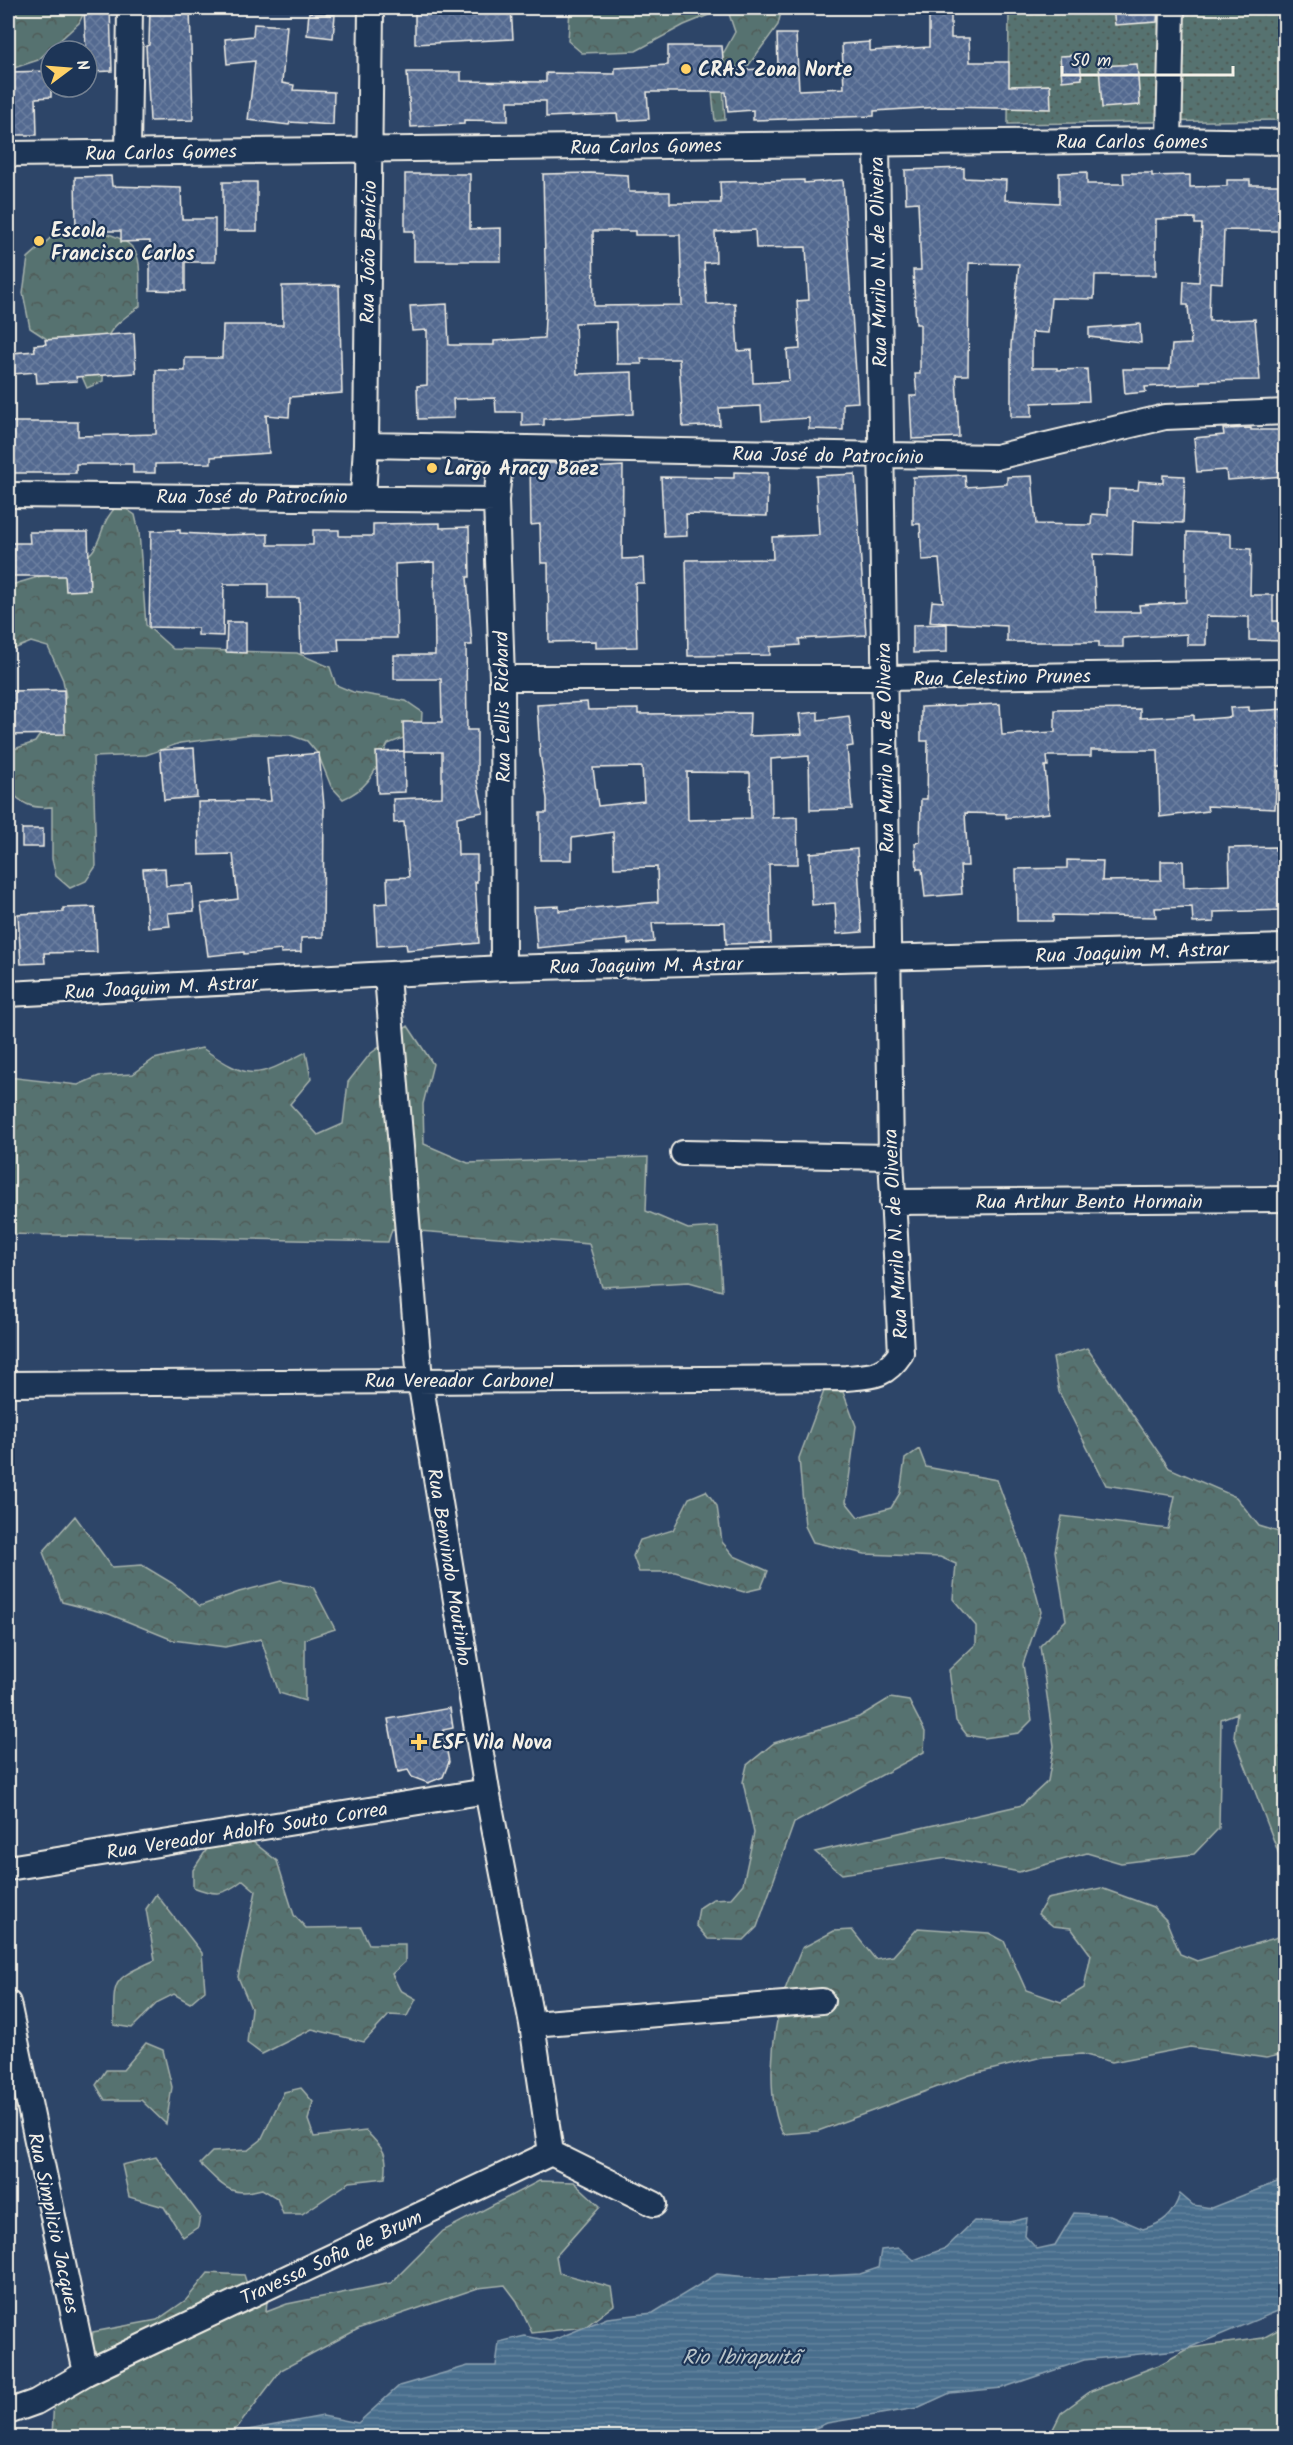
<svg xmlns="http://www.w3.org/2000/svg" width="1293" height="2445" font-family="Kalam,sans-serif">
	<defs>
		<pattern id="grass-dots" width="8" height="8" patternUnits="userSpaceOnUse" patternTransform="scale(1.5)"><rect width="8" height="8" fill="#57726f"/><path d="M2 2h.1M6 6h.1" fill="none" stroke="#4f5b58" stroke-width="1.8" stroke-linecap="round"/></pattern>
		<pattern id="forest-crowns" width="20" height="18" patternUnits="userSpaceOnUse" patternTransform="scale(1.5)"><rect width="20" height="18" fill="#57726f"/><path d="M2 6a3 3 0 1 1 6 0M12 15a3 3 0 1 1 6 0" fill="none" stroke="#4f5b58"/></pattern>
		<pattern id="water-rules" width="6" height="5" patternUnits="userSpaceOnUse" patternTransform="scale(1.5)"><rect width="6" height="5" fill="#486e8d"/><path d="M0 2.5h6" fill="none" stroke="#63839d"/></pattern>
		<pattern id="building-cross-hatch" width="8" height="8" patternUnits="userSpaceOnUse" patternTransform="scale(1.5)"><rect width="8" height="8" fill="#526990"/><path d="M0 0l8 8M0 8l8-8" fill="none" stroke="#6c7fa0"/></pattern>
	</defs>
	<rect width="100%" height="100%" fill="#2d4568"/>
	<filter id="ink" filterUnits="userSpaceOnUse"><feTurbulence type="fractalNoise" baseFrequency=".0167" numOctaves="2"/><feDisplacementMap in="SourceGraphic" scale="12" xChannelSelector="R" yChannelSelector="G"/><feConvolveMatrix kernelMatrix="1 2 1 2 8 2 1 2 1" color-interpolation-filters="sRGB"/></filter>
	<g filter="url(#ink)">
		<path fill="url(#grass-dots)" stroke="#a6b2ac" stroke-width="1.5" d="M 1009,8 L 1285,8 L 1285,120 L 1008,124 Z"/>
		<path fill="url(#forest-crowns)" stroke="#a6b2ac" stroke-width="1.5" d="M 8,8 L 86,8 L 79,23 L 38,60 L 8,70 Z
			M 570,8 L 782,8 L 778,25 L 748,66 L 722,69 L 725,120 L 715,121 L 708,54 L 724,52 L 735,32 L 729,14 L 716,12 L 684,25 L 636,51 L 582,53 L 568,41 Z
			M 89,228 C 146,244 139,250 140,306 C 102,334 105,334 103,381 L 87,388 L 73,356 L 30,328 L 23,293 L 28,258 L 55,234 Z
			M 119,504 L 135,515 L 139,532 L 146,625 L 173,649 L 297,653 L 330,667 L 336,685 L 353,692 L 406,701 L 422,712 L 421,731 L 388,744 C 375,770 371,787 343,799 L 331,786 L 318,754 L 307,741 L 290,735 L 253,734 L 180,743 L 146,755 L 93,757 L 96,866 L 86,881 L 70,888 L 56,876 L 52,859 L 52,807 C 31,809 21,804 8,788 L 8,751 L 35,742 L 66,697 L 63,680 L 48,647 L 31,642 L 14,649 L 8,645 L 8,586 C 29,579 83,567 94,549 C 105,530 101,521 119,504 Z
			M 408,1026 L 433,1064 L 423,1104 L 424,1144 L 468,1163 L 648,1157 L 646,1211 L 688,1229 L 718,1227 L 722,1291 L 689,1282 L 602,1287 L 589,1244 L 392,1229 L 388,1242 L 8,1234 L 8,1077 L 78,1085 L 99,1076 L 133,1074 L 154,1059 L 202,1048 C 251,1081 254,1079 306,1052 L 311,1079 L 290,1104 L 318,1135 L 343,1124 L 348,1082 L 370,1054 Z
			M 1087,1348 L 1169,1468 L 1236,1497 L 1259,1526 L 1285,1534 L 1285,1870 L 1234,1736 L 1237,1713 L 1221,1719 L 1219,1828 L 1194,1854 L 1121,1863 L 1087,1853 L 1019,1872 L 947,1858 L 842,1874 L 815,1852 L 1022,1805 L 1048,1781 L 1054,1746 L 1040,1646 L 1066,1620 L 1055,1551 L 1062,1516 L 1168,1529 L 1175,1496 L 1106,1485 L 1059,1392 L 1053,1358 Z
			M 824,1391 L 843,1392 L 856,1426 L 846,1502 L 858,1517 L 891,1508 L 900,1493 L 905,1459 L 919,1449 L 926,1467 L 997,1480 L 1029,1567 L 1041,1612 L 1023,1664 L 1032,1720 L 1019,1733 L 984,1738 L 967,1735 L 956,1721 L 949,1670 L 976,1644 L 976,1626 L 953,1599 L 956,1564 L 940,1557 L 865,1554 L 813,1542 L 805,1526 L 799,1458 Z
			M 706,1491 L 717,1506 L 722,1542 L 734,1556 L 768,1571 L 761,1588 L 744,1592 L 675,1572 L 639,1572 L 633,1556 L 640,1540 L 673,1530 L 689,1498 Z
			M 75,1516 L 112,1567 L 142,1565 L 172,1583 L 200,1606 L 239,1592 L 281,1581 L 313,1587 L 335,1629 L 305,1639 L 305,1701 L 279,1693 L 261,1639 L 225,1647 L 173,1640 L 109,1614 L 62,1602 L 43,1552 Z
			M 890,1698 L 909,1701 L 925,1732 L 924,1752 L 794,1823 L 757,1927 L 744,1940 L 708,1939 L 696,1925 L 699,1908 L 713,1899 L 731,1898 L 743,1884 L 754,1833 L 743,1782 L 747,1765 L 774,1743 L 859,1717 Z
			M 247,1837 L 277,1861 L 294,1915 L 306,1928 L 361,1927 L 369,1944 L 405,1944 L 405,1962 L 392,1974 L 400,1990 L 416,1999 L 407,2016 L 389,2015 L 364,2042 L 312,2029 L 262,2054 L 247,2043 L 251,2008 L 238,1977 L 256,1891 L 243,1880 C 223,1896 216,1896 193,1887 L 193,1870 L 213,1840 Z
			M 1101,1888 L 1153,1907 L 1166,1920 L 1180,1954 L 1197,1961 L 1285,1935 L 1285,2054 L 1266,2058 L 1190,2047 L 1112,2062 L 1082,2054 L 1042,2057 L 970,2075 L 818,2131 L 783,2134 C 765,2099 772,2033 783,1996 C 788,1979 796,1964 802,1948 L 834,1931 L 852,1930 L 875,1959 L 893,1956 L 918,1928 L 989,1933 L 1004,1941 L 1026,1990 L 1061,2002 L 1084,1988 L 1091,1955 L 1071,1928 L 1053,1926 L 1038,1914 L 1047,1899 Z
			M 156,1894 L 202,1953 L 205,1990 L 190,2003 L 174,1994 L 158,2002 L 132,2028 L 114,2025 C 113,1977 113,1980 155,1960 L 146,1909 Z
			M 146,2043 L 163,2050 L 172,2087 L 166,2124 L 141,2100 L 105,2100 L 96,2085 L 106,2070 L 123,2070 Z
			M 301,2088 L 313,2102 L 308,2120 L 314,2137 L 366,2131 C 383,2148 389,2154 385,2178 L 350,2182 L 302,2214 L 283,2214 L 277,2198 L 262,2189 C 228,2198 224,2186 200,2164 L 212,2152 L 248,2150 L 261,2140 L 284,2092 Z
			M 156,2157 L 200,2216 L 198,2227 L 183,2237 L 164,2207 L 129,2197 L 122,2165 Z
			M 539,2181 L 574,2182 L 600,2206 L 556,2256 L 559,2273 L 611,2287 L 614,2305 L 585,2327 L 532,2333 L 517,2301 L 505,2285 L 478,2288 L 360,2328 L 281,2370 L 237,2428 L 214,2437 L 47,2438 L 52,2436 L 55,2380 L 87,2368 L 93,2332 L 157,2320 L 186,2300 L 208,2273 L 244,2275 L 250,2293 L 267,2301 L 266,2312 L 287,2304 L 391,2283 L 443,2231 Z
			M 1285,2326 L 1285,2437 L 1049,2437 L 1061,2413 L 1091,2391 L 1159,2365 L 1190,2348 L 1263,2338 Z"/>
		<path fill="url(#water-rules)" stroke="#8da2b1" stroke-width="1.5" d="M 1285,2176 L 1285,2308 L 1186,2349 L 1084,2360 L 1002,2388 L 950,2393 L 917,2408 L 827,2423 L 795,2437 L 227,2437 L 237,2432 L 323,2416 L 358,2423 L 399,2386 L 468,2366 L 496,2366 L 499,2342 L 525,2336 L 551,2341 L 607,2318 L 653,2313 L 717,2274 L 770,2279 L 860,2274 L 878,2268 L 881,2250 L 899,2248 L 914,2260 L 946,2248 L 974,2221 L 1009,2222 L 1027,2218 L 1025,2236 L 1037,2249 L 1055,2245 L 1074,2213 L 1110,2215 L 1143,2229 C 1164,2223 1173,2215 1180,2194 L 1193,2205 L 1211,2208 L 1277,2182 Z"/>
		<path fill="url(#building-cross-hatch)" stroke="#f4f1e8" stroke-width="1.5" fill-rule="evenodd" d="M 84,8 L 110,8 L 112,71 L 87,72 Z
			M 150,8 L 190,8 L 193,120 L 150,121 L 146,46 L 149,45 Z
			M 415,8 L 511,8 L 513,39 L 415,44 Z
			M 1113,8 L 1158,8 L 1157,22 L 1115,25 Z
			M 309,12 L 335,15 L 333,38 L 307,35 Z
			M 929,14 L 951,14 L 951,38 L 969,38 L 970,62 L 1009,62 L 1009,86 L 1050,85 L 1051,109 L 940,107 L 874,111 L 874,116 L 753,120 L 753,110 L 728,112 L 726,92 L 647,92 L 649,119 L 618,121 L 617,114 L 546,117 L 546,101 L 508,101 L 508,121 L 464,120 L 464,124 L 411,127 L 407,72 L 461,72 L 461,81 L 546,82 L 546,73 L 615,74 L 615,68 L 668,65 L 668,46 L 722,46 L 724,72 L 778,67 L 777,34 L 796,34 L 799,90 L 844,88 L 842,44 L 870,42 L 870,51 L 929,47 Z
			M 254,24 L 287,26 L 282,83 L 294,85 L 293,90 L 334,92 L 333,125 L 290,122 L 289,125 L 248,120 L 255,61 L 227,64 L 225,39 L 253,36 Z
			M 1079,55 L 1082,79 L 1062,81 L 1060,56 Z
			M 1137,64 L 1140,105 L 1102,108 L 1099,66 Z
			M 51,71 L 51,97 L 36,98 L 37,135 L 11,135 L 9,72 Z
			M 964,168 L 964,178 L 1006,180 L 1005,200 L 1059,203 L 1059,173 L 1087,172 L 1087,184 L 1124,184 L 1123,173 L 1152,173 L 1152,176 L 1190,175 L 1190,187 L 1227,186 L 1227,180 L 1250,180 L 1250,185 L 1279,185 L 1279,231 L 1224,230 L 1222,283 L 1210,282 L 1209,321 L 1255,319 L 1260,380 L 1200,381 L 1200,384 L 1145,387 L 1146,392 L 1125,394 L 1123,369 L 1170,369 L 1172,345 L 1191,344 L 1188,305 L 1183,305 L 1184,281 L 1199,282 L 1202,224 L 1195,224 L 1195,218 L 1156,219 L 1156,275 L 1095,275 L 1094,299 L 1051,298 L 1048,333 L 1032,332 L 1032,368 L 1057,368 L 1057,370 L 1087,369 L 1089,401 L 1032,403 L 1032,417 L 1011,417 L 1011,345 L 1019,264 L 969,263 L 968,375 L 956,375 L 959,437 L 912,439 L 910,396 L 917,396 L 915,374 L 920,374 L 920,324 L 916,324 L 913,270 L 921,270 L 918,202 L 906,203 L 905,170 Z
			M 591,173 L 628,175 L 629,192 L 670,192 L 670,203 L 721,203 L 720,182 L 804,180 L 804,183 L 843,180 L 858,402 L 843,403 L 843,430 L 809,429 L 809,418 L 762,421 L 761,406 L 719,408 L 720,425 L 683,427 L 679,359 L 641,359 L 642,364 L 617,364 L 616,322 L 575,323 L 577,374 L 632,372 L 633,414 L 544,419 L 544,425 L 522,426 L 522,412 L 496,412 L 495,398 L 453,399 L 454,418 L 418,419 L 417,386 L 427,385 L 427,330 L 412,331 L 410,306 L 447,304 L 449,345 L 494,345 L 494,341 L 544,338 L 546,300 L 543,174 ZM 755,230 L 756,248 L 806,247 L 809,300 L 797,301 L 800,349 L 787,350 L 789,381 L 753,383 L 752,350 L 738,351 L 735,303 L 707,304 L 704,263 L 716,262 L 715,232 ZM 593,231 L 635,231 L 635,235 L 680,235 L 682,305 L 594,306 Z
			M 405,174 L 470,174 L 470,229 L 501,228 L 501,261 L 414,261 L 414,231 L 405,231 Z
			M 111,176 L 112,186 L 181,188 L 182,219 L 215,219 L 215,262 L 185,262 L 185,291 L 150,290 L 150,241 L 121,242 L 121,231 L 76,231 L 75,177 Z
			M 223,182 L 257,182 L 257,231 L 223,231 Z
			M 339,285 L 342,393 L 290,397 L 289,417 L 266,415 L 269,453 L 211,457 L 211,463 L 155,464 L 155,473 L 133,473 L 133,464 L 76,464 L 76,473 L 11,473 L 11,422 L 78,422 L 78,436 L 156,434 L 156,370 L 185,371 L 185,358 L 222,358 L 223,325 L 283,325 L 282,286 Z
			M 1140,324 L 1141,343 L 1089,337 L 1089,328 Z
			M 134,333 L 136,373 L 76,377 L 77,381 L 37,383 L 36,372 L 13,374 L 11,353 L 35,351 L 34,345 L 46,344 L 45,340 Z
			M 1251,428 L 1251,430 L 1286,430 L 1286,476 L 1227,480 L 1226,470 L 1197,472 L 1194,438 L 1224,435 L 1223,429 Z
			M 530,463 L 573,463 L 573,469 L 623,466 L 622,559 L 643,558 L 644,583 L 635,583 L 637,647 L 596,648 L 596,641 L 549,642 L 548,563 L 541,563 L 540,524 L 531,525 Z
			M 734,472 L 768,473 L 767,516 L 686,514 L 687,536 L 664,537 L 661,477 L 734,478 Z
			M 855,474 L 866,635 L 799,639 L 800,645 L 770,647 L 770,655 L 688,656 L 686,560 L 773,559 L 772,537 L 819,535 L 816,476 Z
			M 965,475 L 966,487 L 1007,484 L 1007,477 L 1032,476 L 1036,524 L 1091,525 L 1092,514 L 1108,515 L 1109,489 L 1138,490 L 1139,481 L 1163,483 L 1163,475 L 1185,476 L 1183,523 L 1133,521 L 1132,556 L 1093,554 L 1096,612 L 1140,612 L 1139,605 L 1186,602 L 1187,532 L 1231,534 L 1231,548 L 1251,549 L 1250,595 L 1273,595 L 1273,621 L 1286,621 L 1286,641 L 1249,640 L 1249,617 L 1206,616 L 1206,645 L 1187,645 L 1187,634 L 1123,638 L 1123,647 L 1099,647 L 1099,642 L 1007,642 L 1007,626 L 930,622 L 932,601 L 943,602 L 939,559 L 922,560 L 920,524 L 913,524 L 913,477 Z
			M 440,523 L 440,528 L 469,527 L 470,577 L 467,577 L 472,645 L 466,645 L 467,730 L 477,730 L 477,780 L 483,812 L 457,817 L 458,855 L 477,855 L 477,882 L 475,882 L 479,943 L 407,950 L 406,944 L 377,946 L 375,904 L 388,903 L 387,878 L 409,877 L 404,822 L 394,823 L 393,799 L 442,797 L 442,752 L 404,752 L 403,722 L 442,722 L 441,679 L 394,679 L 394,655 L 435,655 L 434,562 L 395,564 L 397,638 L 338,638 L 339,651 L 301,653 L 299,598 L 268,598 L 268,584 L 224,584 L 223,636 L 198,635 L 198,628 L 149,627 L 151,531 L 180,530 L 180,533 L 217,535 L 268,534 L 268,545 L 313,545 L 313,530 L 339,530 L 339,536 L 373,536 L 373,524 Z
			M 29,532 L 88,532 L 90,590 L 66,591 L 65,576 L 8,576 L 8,543 L 30,543 Z
			M 227,622 L 246,622 L 246,653 L 226,652 Z
			M 947,624 L 947,652 L 913,653 L 913,625 Z
			M 64,690 L 65,734 L 8,735 L 8,691 Z
			M 587,702 L 588,710 L 638,709 L 638,714 L 750,713 L 749,736 L 802,734 L 799,714 L 818,712 L 818,720 L 849,716 L 853,746 L 847,747 L 852,809 L 810,810 L 809,756 L 771,759 L 772,818 L 797,817 L 798,864 L 769,864 L 771,943 L 726,944 L 725,922 L 652,923 L 654,942 L 628,944 L 628,939 L 537,948 L 534,907 L 559,906 L 559,911 L 658,902 L 657,867 L 614,868 L 613,832 L 572,838 L 572,860 L 540,860 L 540,813 L 547,813 L 547,799 L 540,753 L 537,705 ZM 642,767 L 644,801 L 598,806 L 593,768 ZM 687,772 L 750,773 L 751,818 L 688,820 Z
			M 1000,704 L 1002,735 L 1055,732 L 1055,710 L 1140,709 L 1140,718 L 1194,715 L 1194,720 L 1231,717 L 1230,708 L 1249,707 L 1249,711 L 1286,709 L 1286,766 L 1277,766 L 1275,809 L 1207,806 L 1208,811 L 1160,817 L 1158,750 L 1091,750 L 1091,756 L 1047,756 L 1048,766 L 1045,766 L 1049,813 L 1006,818 L 1006,814 L 965,813 L 968,866 L 960,866 L 962,894 L 925,897 L 922,869 L 917,869 L 915,843 L 920,842 L 921,799 L 927,799 L 928,741 L 921,741 L 921,707 Z
			M 194,748 L 197,797 L 164,800 L 160,750 Z
			M 404,751 L 405,792 L 378,793 L 376,752 Z
			M 319,753 L 324,806 L 323,937 L 301,938 L 301,952 L 281,953 L 281,950 L 244,954 L 244,952 L 208,956 L 201,904 L 238,899 L 233,854 L 199,855 L 198,802 L 271,801 L 267,758 Z
			M 22,829 L 43,829 L 43,847 L 22,847 Z
			M 1275,847 L 1275,850 L 1286,849 L 1286,910 L 1214,912 L 1214,922 L 1193,923 L 1192,907 L 1155,908 L 1156,917 L 1053,915 L 1053,921 L 1017,921 L 1016,869 L 1067,868 L 1067,860 L 1103,861 L 1102,881 L 1161,880 L 1161,861 L 1183,861 L 1184,887 L 1230,885 L 1229,848 Z
			M 857,849 L 862,932 L 837,934 L 835,903 L 812,905 L 810,853 Z
			M 165,868 L 166,886 L 192,884 L 194,911 L 168,913 L 170,926 L 148,928 L 143,869 Z
			M 95,907 L 97,952 L 44,953 L 45,963 L 21,964 L 18,914 L 63,912 L 63,908 Z
			M 450,1708 L 453,1728 L 443,1730 L 449,1762 L 443,1777 L 428,1783 L 412,1777 L 408,1770 L 398,1772 L 388,1719 Z"/>
		<g fill="none" stroke-linecap="round" stroke-linejoin="round">
			<defs>
				<path id="minor" d="M 1169,140 L 1172,8
					M 128,152 L 130,8
					M 8,154 L 1169,140 L 1286,142
					M 366,445 L 996,457 L 1165,417 L 1286,412
					M 502,447 L 496,500 L 502,678 L 503,968
					M 8,495 L 496,500
					M 363,497 L 366,445 L 371,8
					M 502,678 L 884,678 L 1286,672
					M 387,976 L 420,1380 L 487,1791 L 532,2024 L 551,2153
					M 8,994 L 503,968 L 1286,947
					M 683,1153 L 891,1157
					M 892,1202 L 1286,1199
					M 8,1384 L 846,1378 C 873,1376 885,1377 901,1353 L 891,1157 L 877,143
					M 8,1868 L 487,1791
					M 8,2003 L 86,2373
					M 532,2024 L 822,2001
					M 8,2412 L 36,2402 L 86,2373 L 551,2153 L 654,2204"/>
			</defs>
			<use href="#minor" stroke="#f4f1e8" stroke-width="28"/>
			<use href="#minor" stroke="#1d3557" stroke-width="24"/>
		</g>
	</g>
	<g fill="#ffd166" stroke="#1d3557" stroke-width="2">
		<circle cx="686" cy="69" r="6"/>
		<circle cx="39" cy="241" r="6"/>
		<circle cx="432" cy="468" r="6"/>
		<path d="M416 1733h6v6h6v6h-6v6h-6v-6h-6v-6h6z"/>
	</g>
	<g text-anchor="middle" stroke-width="4.5" stroke-linejoin="round" paint-order="stroke">
		<g font-size="20" font-weight="bold" fill="#f4f1e8" stroke="#1d3557" text-anchor="start">
			<text x="698" y="76">CRAS Zona Norte</text>
			<text x="51" y="237">Escola<tspan x="51" dy="23">Francisco Carlos</tspan></text>
			<text x="444" y="475">Largo Aracy Baez</text>
			<text x="432" y="1749">ESF Vila Nova</text>
		</g>
		<g font-size="20" fill="#f4f1e8" stroke="#1d3557">
			<text x="1132" y="148">Rua Carlos Gomes</text>
			<text transform="translate(646 146) rotate(-1)" y="7">Rua Carlos Gomes</text>
			<text transform="translate(161 152) rotate(-1)" y="7">Rua Carlos Gomes</text>
			<text transform="translate(368 252) rotate(-89)" y="7">Rua João Benício</text>
			<text transform="translate(878 262) rotate(-91)" y="7">Rua Murilo N. de Oliveira</text>
			<text transform="translate(828 455) rotate(1)" y="7">Rua José do Patrocínio</text>
			<text x="252" y="503">Rua José do Patrocínio</text>
			<text transform="translate(1002 677) rotate(-1)" y="7">Rua Celestino Prunes</text>
			<text transform="translate(502 707) rotate(-91)" y="7">Rua Lellis Richard</text>
			<text transform="translate(885 748) rotate(-91)" y="7">Rua Murilo N. de Oliveira</text>
			<text transform="translate(1132 952) rotate(-2)" y="7">Rua Joaquim M. Astrar</text>
			<text transform="translate(646 965) rotate(-1)" y="7">Rua Joaquim M. Astrar</text>
			<text transform="translate(161 987) rotate(-3)" y="7">Rua Joaquim M. Astrar</text>
			<text x="1089" y="1208">Rua Arthur Bento Hormain</text>
			<text transform="translate(895 1234) rotate(-93)" y="7">Rua Murilo N. de Oliveira</text>
			<text x="459" y="1387">Rua Vereador Carbonel</text>
			<text transform="translate(450 1567) rotate(81)" y="7">Rua Benvindo Moutinho</text>
			<text transform="translate(247 1830) rotate(-9)" y="7">Rua Vereador Adolfo Souto Correa</text>
			<text transform="translate(54 2223) rotate(78)" y="7">Rua Simplicio Jacques</text>
			<text transform="translate(331 2257) rotate(-25)" y="7">Travessa Sofia de Brum</text>
		</g>
		<g font-size="21" font-style="italic" fill="#b8c3c8" stroke="#1d3557">
			<text x="741" y="2364">Rio Ibirapuitã</text>
		</g>
	</g>
	<rect width="1293" height="2445" fill="none" stroke="#1d3557" stroke-width="30"/>
	<rect x="15" y="15" width="1263" height="2415" fill="none" stroke="#f4f1e8" stroke-width="2" filter="url(#ink)"/>
	<g transform="translate(69 69) rotate(74)"><circle r="28" fill="#1d3557" stroke="#738091" stroke-width="1.5"/>
	<path d="M0-4.5L10 22L0 15L-10 22Z" fill="#ffd166"/>
	<text y="-9" font-size="16" font-weight="bold" text-anchor="middle" fill="#f4f1e8">N</text>
	</g>
	<path d="M1062 66v9h171v-9" fill="none" stroke="#f4f1e8" stroke-width="3"/>
	<text x="1071" y="66" font-size="18" fill="#f4f1e8" stroke="#1d3557" stroke-width="4.5" paint-order="stroke">50 m</text>
</svg>
